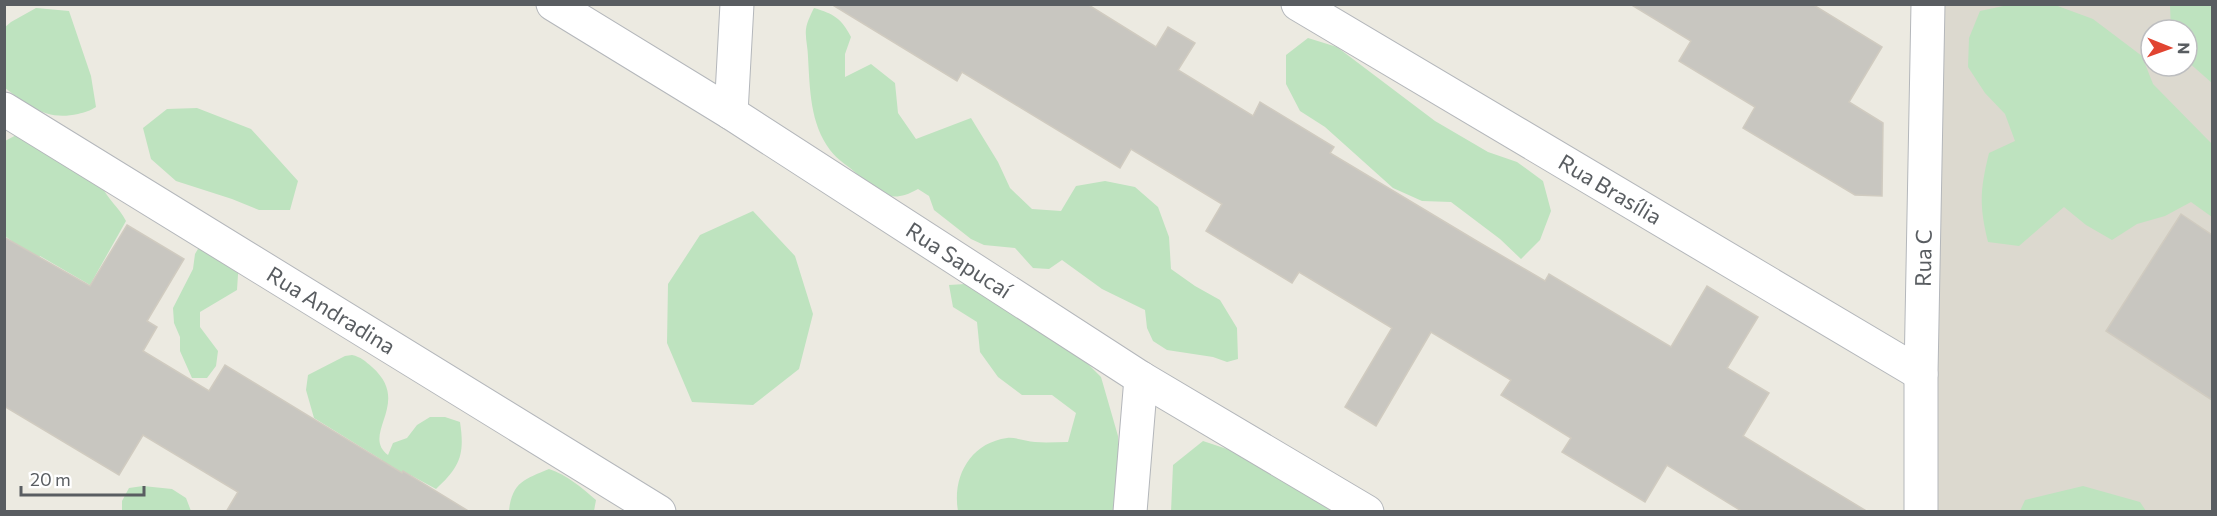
<svg xmlns="http://www.w3.org/2000/svg" width="2217" height="516" font-family="Commissioner,sans-serif">
	<rect width="100%" height="100%" fill="#eceae1"/>
	<path fill="#dcd9cf" fill-rule="evenodd" d="M 1945,5 L 2212,5 L 2212,511 L 1933,511 ZM 2151,30 L 2187,30 L 2187,66 L 2151,66 Z"/>
	<path fill="#bee3bf" d="M 2008,5 L 2055,5 L 2093,19 L 2142,56 L 2153,84 L 2212,144 L 2212,217 L 2191,202 L 2165,216 L 2137,224 L 2112,240 L 2086,225 L 2064,207 L 2019,246 L 1988,242 C 1979,205 1980,190 1989,153 L 2015,141 L 2005,114 L 1985,93 L 1968,67 L 1969,38 L 1980,11 Z
		M 2170,5 L 2212,5 L 2212,83 L 2187,61 L 2187,30 L 2171,30 Z
		M 36,8 L 69,11 L 91,76 L 96,107 C 90,111 85,112 78,114 C 46,121 29,106 5,88 L 4,28 L 11,22 Z
		M 814,8 C 834,14 841,18 851,37 L 845,54 L 845,77 L 871,64 L 895,83 L 898,113 L 916,139 L 971,118 L 998,162 L 1010,188 L 1032,209 L 1061,211 L 1076,186 L 1105,181 L 1135,187 L 1158,207 L 1169,237 L 1171,269 L 1195,286 L 1220,300 L 1237,328 L 1238,359 L 1227,362 L 1213,357 L 1167,350 L 1153,341 L 1147,328 L 1145,310 L 1102,289 L 1062,260 L 1049,269 L 1033,268 L 1015,248 L 984,245 L 971,239 L 934,210 L 929,196 L 918,189 C 892,204 878,195 858,175 C 849,166 838,161 830,150 C 810,123 810,90 808,57 C 808,48 805,38 806,29 C 807,22 811,14 814,8 Z
		M 1308,38 L 1337,47 L 1435,121 L 1488,152 L 1517,162 L 1543,181 L 1551,211 L 1540,240 L 1521,259 L 1500,239 L 1451,202 L 1422,201 L 1393,188 L 1325,127 L 1300,111 L 1286,84 L 1286,55 Z
		M 197,108 L 251,129 L 298,181 L 290,210 L 259,210 L 232,199 L 176,181 L 151,159 L 143,128 L 167,109 Z
		M 22,132 L 101,185 C 109,201 118,206 126,221 L 90,285 L 40,256 L 5,316 L 13,242 L 5,236 L 5,141 Z
		M 753,211 L 795,256 L 813,314 L 799,369 L 753,405 L 692,402 L 667,343 L 668,284 L 700,235 Z
		M 202,242 L 239,259 L 237,290 L 200,312 L 200,327 L 218,351 L 216,366 L 207,378 L 192,378 L 180,351 L 180,337 L 174,323 L 173,308 L 193,269 L 195,254 Z
		M 981,283 L 1079,355 L 1101,377 L 1118,436 L 1120,511 L 958,511 C 952,477 970,443 1007,438 C 1015,437 1026,441 1035,442 C 1046,443 1057,442 1068,442 L 1076,413 L 1052,395 L 1022,395 L 998,377 L 980,352 L 977,322 L 953,307 L 949,285 Z
		M 352,355 C 361,357 365,361 372,367 C 413,403 360,434 388,455 L 393,443 L 407,438 L 417,425 L 430,417 L 445,417 L 460,422 C 465,455 460,467 436,489 L 403,471 L 378,511 L 352,511 L 382,460 L 314,418 L 306,390 L 308,375 L 345,356 Z
		M 1203,441 L 1242,454 L 1342,512 L 1171,512 L 1173,465 Z
		M 549,469 C 567,475 581,487 596,500 L 594,511 L 509,511 C 512,482 525,479 549,469 Z
		M 143,486 L 172,489 L 186,498 L 191,511 L 122,511 L 122,501 L 129,488 Z
		M 2083,486 L 2140,502 L 2146,511 L 2020,511 L 2025,500 Z"/>
	<path fill="#c8c6c0" stroke="#d0cbc0" stroke-width="1.5" d="M 831,4 L 1087,4 L 1156,47 L 1168,27 L 1195,43 L 1178,70 L 1253,116 L 1260,102 L 1334,147 L 1330,153 L 1475,240 L 1545,281 L 1549,274 L 1671,347 L 1707,286 L 1758,317 L 1727,368 L 1769,393 L 1743,436 L 1868,512 L 1743,512 L 1667,465 L 1645,502 L 1562,452 L 1571,438 L 1501,395 L 1511,380 L 1431,332 L 1376,426 L 1345,407 L 1392,328 L 1299,272 L 1292,283 L 1206,231 L 1222,204 L 1131,149 L 1120,168 L 962,72 L 957,81 Z
		M 1630,4 L 1812,4 L 1882,47 L 1849,102 L 1883,123 L 1882,196 L 1855,195 L 1743,128 L 1755,107 L 1679,61 L 1691,41 Z
		M 2181,214 L 2212,235 L 2212,400 L 2106,331 Z
		M 127,225 L 184,259 L 147,321 L 157,327 L 143,351 L 209,391 L 225,365 L 402,473 L 403,471 L 470,512 L 226,512 L 238,492 L 143,435 L 119,475 L 4,406 L 4,237 L 90,286 Z"/>
	<g fill="none" stroke-linecap="round" stroke-linejoin="round">
		<defs>
			<g id="minor">
				<path id="s1" d="M 553,4 L 731,113 L 1141,378 L 1367,512"/>
				<path id="s2" d="M 1298,4 L 1921,374"/>
				<path id="s3" d="M 4,109 L 659,512"/>
				<path d="M 731,113 L 737,4"/>
				<path d="M 1130,512 L 1141,378"/>
			</g>
			<g id="tertiary">
				<path id="s4" d="M 1921,512 L 1921,374 L 1928,4"/>
			</g>
		</defs>
		<use href="#minor" stroke="#b4b7bb" stroke-width="35"/>
		<use href="#tertiary" stroke="#b4b7bb" stroke-width="35"/>
		<use href="#minor" stroke="#fff" stroke-width="33"/>
		<use href="#tertiary" stroke="#fff" stroke-width="33"/>
	</g>
	<g text-anchor="middle" stroke-width="4.5" stroke-linejoin="round" paint-order="stroke">
		<g font-size="22" fill="#595d61" stroke="#fff">
			<text dy="8" stroke="none"><textPath href="#s2" startOffset="363">Rua Brasília</textPath></text>
			<text dy="8" stroke="none"><textPath href="#s4" startOffset="254">Rua C</textPath></text>
			<text dy="8" stroke="none"><textPath href="#s1" startOffset="480">Rua Sapucaí</textPath></text>
			<text dy="8" stroke="none"><textPath href="#s3" startOffset="384">Rua Andradina</textPath></text>
		</g>
	</g>
	<rect width="2217" height="516" fill="none" stroke="#595d61" stroke-width="12"/>
	<g transform="translate(2169 48) rotate(91)"><circle r="28" fill="#ffffff" stroke="#bdbec0" stroke-width="1.5"/>
	<path d="M0-4.5L10 22L0 15L-10 22Z" fill="#e14431"/>
	<text y="-9" font-size="16" font-weight="bold" text-anchor="middle" fill="#595d61">N</text>
	</g>
	<path d="M21 486v9h123v-9" fill="none" stroke="#595d61" stroke-width="3"/>
	<text x="30" y="486" font-size="18" fill="#595d61" stroke="#ffffff" stroke-width="4.5" paint-order="stroke">20 m</text>
</svg>
